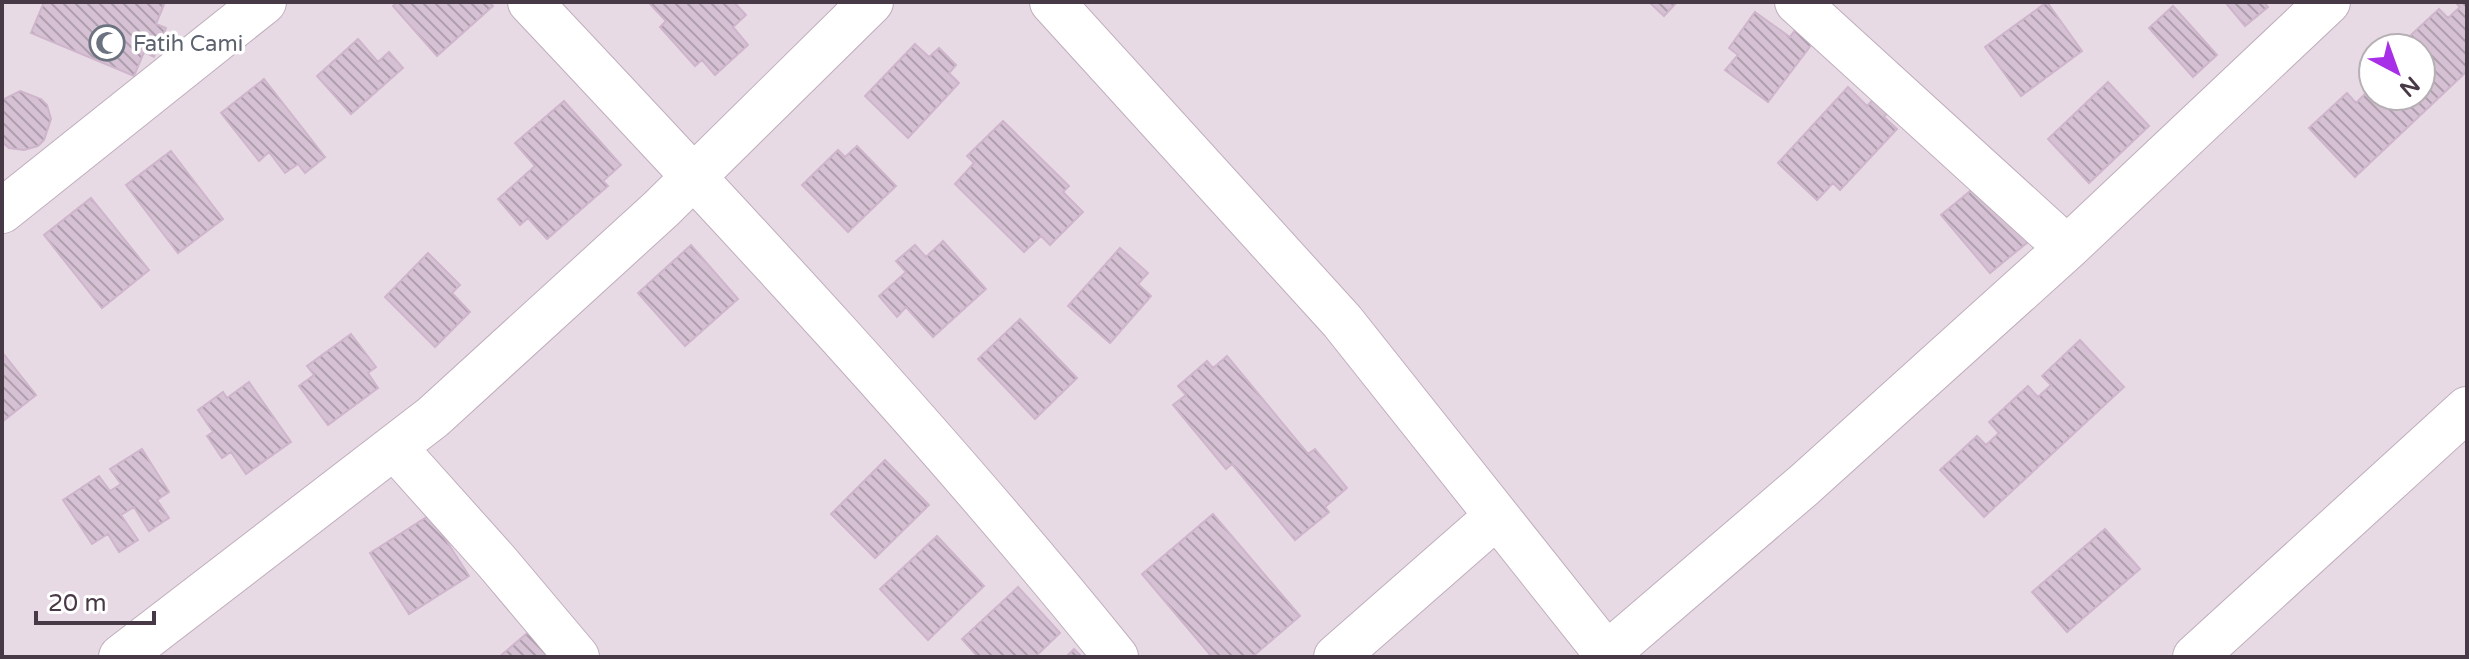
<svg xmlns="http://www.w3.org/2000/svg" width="2469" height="659" font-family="'Varela Round',sans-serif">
	<defs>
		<pattern id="building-back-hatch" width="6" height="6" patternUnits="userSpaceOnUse" patternTransform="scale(2)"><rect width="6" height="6" fill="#d5c1d3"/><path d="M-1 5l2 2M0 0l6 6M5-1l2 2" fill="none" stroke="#af9ead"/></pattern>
	</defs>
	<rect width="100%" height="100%" fill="#f4ebf2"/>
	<path fill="#e8dae5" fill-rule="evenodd" d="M 2,2 L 2467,2 L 2467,657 L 2,657 ZM 2373,48 L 2421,48 L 2421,96 L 2373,96 Z"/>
	<path fill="url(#building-back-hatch)" stroke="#cfb5cc" stroke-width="2" d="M 44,2 L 165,2 L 156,24 L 166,28 L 154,57 L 144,52 L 134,76 L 31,33 Z
		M 397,2 L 489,2 L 493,6 L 437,56 L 393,6 Z
		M 648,2 L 734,2 L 746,15 L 733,27 L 748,45 L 715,75 L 702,60 L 695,66 L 660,27 L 666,21 Z
		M 1649,2 L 1677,2 L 1664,16 Z
		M 2047,2 L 2082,51 L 2021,96 L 1985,47 Z
		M 2225,2 L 2264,2 L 2268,7 L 2245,26 Z
		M 2455,2 L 2467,2 L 2467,71 L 2355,177 L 2309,128 L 2347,93 L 2356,103 L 2369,90 L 2362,82 L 2373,71 L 2373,96 L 2421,96 L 2421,48 L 2397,48 L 2439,9 L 2448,18 L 2460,7 Z
		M 2173,6 L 2217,55 L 2193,77 L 2149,28 Z
		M 1755,12 L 1790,37 L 1795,30 L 1812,44 L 1768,102 L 1725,70 L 1738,55 L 1729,48 Z
		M 358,39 L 378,62 L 389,52 L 403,68 L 351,114 L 317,76 Z
		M 915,44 L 929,57 L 939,48 L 956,65 L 949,73 L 959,83 L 908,138 L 865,96 Z
		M 264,79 L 325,157 L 305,173 L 298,164 L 285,173 L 269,152 L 259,161 L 221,113 Z
		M 2108,82 L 2149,126 L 2089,183 L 2048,139 Z
		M 1848,87 L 1867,106 L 1873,100 L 1887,113 L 1884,117 L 1897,129 L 1840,190 L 1833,183 L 1817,200 L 1778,163 Z
		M 20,91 L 41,99 L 47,105 L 51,119 L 44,140 L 38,146 L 24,150 L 9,148 L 2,142 L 2,100 Z
		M 564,101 L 621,165 L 603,181 L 608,186 L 547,239 L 528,218 L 520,225 L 498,199 L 535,166 L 515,143 Z
		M 1003,121 L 1069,186 L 1063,192 L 1083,212 L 1050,245 L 1041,236 L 1024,252 L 955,184 L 974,163 L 967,156 Z
		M 857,146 L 896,186 L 848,232 L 802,185 L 838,150 L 845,157 Z
		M 171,151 L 223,219 L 178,253 L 126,185 Z
		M 1980,183 L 2028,242 L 1990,273 L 1941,215 Z
		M 91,198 L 149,270 L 102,308 L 44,235 Z
		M 943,241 L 986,289 L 933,337 L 906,307 L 897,317 L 879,296 L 906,272 L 896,261 L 915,245 L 926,257 Z
		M 691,245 L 738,299 L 685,346 L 638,293 Z
		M 1120,248 L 1148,273 L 1138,284 L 1151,296 L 1110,343 L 1068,306 Z
		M 428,253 L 460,285 L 452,293 L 470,312 L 435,347 L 385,297 Z
		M 1020,319 L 1077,378 L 1035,419 L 978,359 Z
		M 351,334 L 376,367 L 368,373 L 378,388 L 328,425 L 299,386 L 314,375 L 307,366 Z
		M 2080,340 L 2124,387 L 1984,517 L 1940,470 L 1977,436 L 1986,445 L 1999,433 L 1989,422 L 2028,386 L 2038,397 L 2051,385 L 2042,376 Z
		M 2,352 L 36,395 L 2,422 Z
		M 1227,356 L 1308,454 L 1315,449 L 1347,488 L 1325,507 L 1329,512 L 1295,540 L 1232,464 L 1226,469 L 1173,405 L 1186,395 L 1178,386 L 1207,361 L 1213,368 Z
		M 249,382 L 291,442 L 246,474 L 231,452 L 222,458 L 207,436 L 213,432 L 198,410 L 223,392 L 227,398 Z
		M 142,449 L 169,492 L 157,500 L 169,518 L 149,531 L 134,507 L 121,515 L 138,540 L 119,552 L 108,534 L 92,544 L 63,500 L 99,476 L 110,491 L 121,484 L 110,469 Z
		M 885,460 L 929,505 L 875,558 L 831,514 Z
		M 1213,514 L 1300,616 L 1252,657 L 1212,657 L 1142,574 Z
		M 430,515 L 469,576 L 409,614 L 370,553 Z
		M 2105,529 L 2140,569 L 2067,632 L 2032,592 Z
		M 937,536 L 984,586 L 928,640 L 880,589 Z
		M 1018,587 L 1060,633 L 1035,657 L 978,657 L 962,639 Z
		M 531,630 L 554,657 L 499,657 Z
		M 1074,649 L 1082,657 L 1066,657 Z"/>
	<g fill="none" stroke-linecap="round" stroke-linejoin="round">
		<defs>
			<path id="minor" d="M 530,2 C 730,215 932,429 1116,657
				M 1052,2 L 1342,321 L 1609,657
				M 1797,2 L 2067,248
				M 2,211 L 264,2
				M 394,447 L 497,562 L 577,657
				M 1607,654 L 1804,485 L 2067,248 L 2328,2
				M 121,657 L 433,417 L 661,209 L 871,2
				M 1336,657 L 1497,516
				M 2195,657 L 2467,409"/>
		</defs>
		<use href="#minor" stroke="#bfaebc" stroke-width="46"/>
		<use href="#minor" stroke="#fff" stroke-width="44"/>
	</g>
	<defs>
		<symbol id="mosque-ring" viewBox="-11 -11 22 22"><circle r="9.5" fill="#fff" stroke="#6b7280" stroke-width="1.5"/><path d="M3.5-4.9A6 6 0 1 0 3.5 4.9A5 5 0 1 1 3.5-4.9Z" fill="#6b7280"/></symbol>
	</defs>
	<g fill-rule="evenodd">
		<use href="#mosque-ring" x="87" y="23" width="40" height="40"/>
	</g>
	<g text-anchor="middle" stroke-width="7" stroke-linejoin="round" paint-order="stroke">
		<g font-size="22" fill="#5b616d" stroke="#fff" text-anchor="start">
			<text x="133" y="51">Fatih Cami</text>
		</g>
	</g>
	<rect width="2469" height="659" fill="none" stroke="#483946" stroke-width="8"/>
	<g transform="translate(2397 72) rotate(139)"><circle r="38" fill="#ffffff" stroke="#b6b0b5" stroke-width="2"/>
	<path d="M0-6L14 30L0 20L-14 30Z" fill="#a82fe8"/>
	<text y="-12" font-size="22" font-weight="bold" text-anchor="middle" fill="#483946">N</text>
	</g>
	<path d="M36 611v12h118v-12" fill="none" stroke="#483946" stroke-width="4"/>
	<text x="48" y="611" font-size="24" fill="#483946" stroke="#ffffff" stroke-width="6" paint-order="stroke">20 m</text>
</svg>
